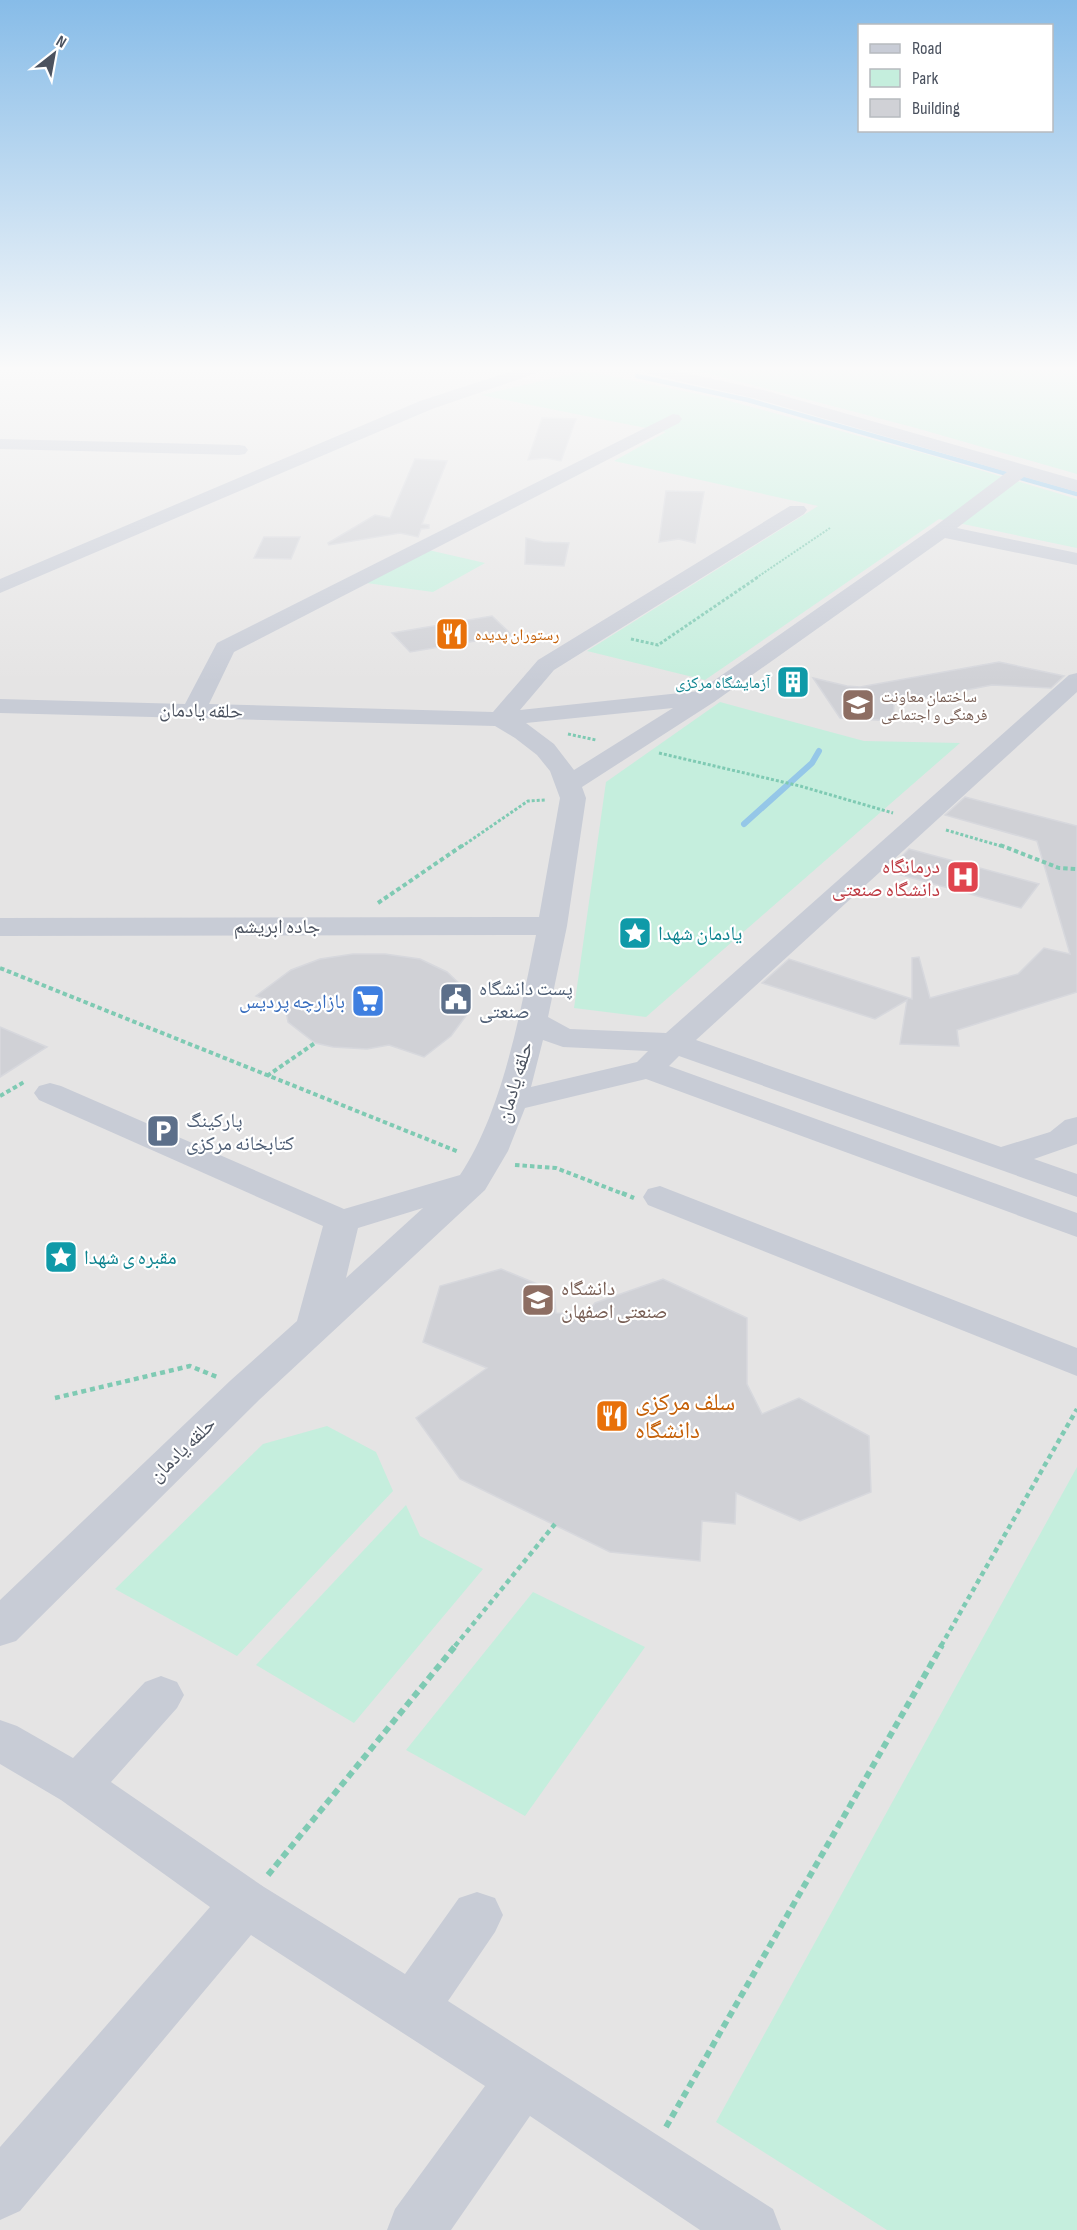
<svg xmlns="http://www.w3.org/2000/svg" width="1077" height="2230" font-family="'Sofia Sans Condensed','Noto Naskh Arabic',sans-serif">
	<rect width="100%" height="100%" fill="#f5f3f3"/>
	<path fill="#e5e4e4" d="M 0,370 L 1077,370 L 1077,2230 L 0,2230 Z"/>
	<path fill="#c5eedd" d="M 695,370 L 1077,370 L 1077,474 L 916,428 Z
		M 585,371 L 722,399 L 933,456 L 1077,499 L 1077,548 L 939,519 L 705,680 L 587,651 L 818,506 L 614,461 L 666,432 L 481,395 Z
		M 424,549 L 485,563 L 433,592 L 359,582 Z
		M 720,702 L 864,741 L 960,743 L 646,1017 L 574,1008 L 606,782 Z
		M 327,1426 L 376,1452 L 393,1491 L 237,1656 L 115,1589 L 263,1444 Z
		M 1077,1467 L 1077,2230 L 887,2230 L 716,2122 Z
		M 406,1505 L 420,1536 L 483,1569 L 354,1723 L 256,1665 Z
		M 533,1592 L 645,1647 L 525,1816 L 406,1750 Z"/>
	<g fill="none" stroke-linecap="round" stroke-linejoin="round">
		<path stroke="#95c7e8" stroke-width="4.5" d="M 637,376 L 748,400 L 1077,494"/>
		<path stroke="#95c7e8" stroke-width="6" d="M 744,824 L 812,763 L 819,751"/>
	</g>
	<path fill="#d0d1d6" stroke="#d7d8dd" stroke-width="1.5" d="M 542,418 L 576,419 L 561,461 L 546,458 L 528,460 Z
		M 415,459 L 447,461 L 422,524 L 429,525 L 429,528 L 421,529 L 418,537 L 400,533 L 329,545 L 328,543 L 375,515 L 390,518 Z
		M 666,491 L 704,492 L 695,543 L 679,539 L 659,542 Z
		M 264,537 L 300,537 L 291,559 L 254,558 Z
		M 526,538 L 543,542 L 569,543 L 564,566 L 525,564 Z
		M 492,616 L 512,635 L 410,652 L 392,633 Z
		M 999,662 L 1064,676 L 1051,688 L 992,685 L 894,704 L 893,721 L 840,718 L 813,678 L 847,686 L 860,687 Z
		M 965,797 L 1077,826 L 1077,992 L 957,1030 L 959,1046 L 900,1044 L 907,1000 L 875,1019 L 762,983 L 789,959 L 912,999 L 912,958 L 919,957 L 930,998 L 1018,974 L 1044,948 L 1070,954 L 1037,841 L 945,815 Z
		M 909,849 L 1039,884 L 1021,908 L 887,871 Z
		M 353,954 L 385,954 L 420,959 L 447,972 L 465,989 L 468,1013 L 451,1036 L 424,1057 L 389,1045 L 367,1049 L 333,1047 L 315,1043 L 288,1022 L 285,1006 L 256,996 L 291,970 L 320,959 Z
		M 0,1027 L 47,1047 L 0,1077 Z
		M 501,1269 L 554,1291 L 556,1313 L 586,1314 L 595,1303 L 663,1279 L 747,1318 L 747,1384 L 762,1414 L 799,1398 L 869,1436 L 871,1492 L 800,1521 L 736,1493 L 735,1524 L 702,1521 L 700,1561 L 610,1552 L 460,1479 L 416,1418 L 487,1368 L 423,1342 L 440,1286 Z"/>
	<g fill="none" stroke-linecap="round" stroke-linejoin="round">
		<path stroke="#7fcab3" stroke-width="2" stroke-dasharray="2 1.5" stroke-linecap="butt" d="M 756,578 L 830,528"/>
		<path stroke="#7fcab3" stroke-width="3" stroke-dasharray="3 2" stroke-linecap="butt" d="M 631,639 L 658,645 L 758,577
			M 568,734 L 596,740
			M 659,753 L 800,786 L 893,813
			M 946,830 L 1004,847
			M 461,847 L 528,801 L 546,800"/>
		<path stroke="#7fcab3" stroke-width="4" stroke-dasharray="4.5 3" stroke-linecap="butt" d="M 1000,845 L 1059,868 L 1077,869
			M 378,903 L 463,845
			M 0,968 L 459,1152
			M 267,1076 L 315,1043
			M 0,1096 L 24,1082
			M 515,1165 L 556,1168 L 626,1195"/>
		<path stroke="#7fcab3" stroke-width="4.5" stroke-dasharray="5 4" stroke-linecap="butt" d="M 622,1193 L 634,1198
			M 55,1398 L 190,1366 L 217,1377
			M 455,1646 L 555,1524
			M 941,1646 L 1077,1409"/>
		<path stroke="#7fcab3" stroke-width="6" stroke-dasharray="7 4.5" stroke-linecap="butt" d="M 268,1875 L 456,1645
			M 666,2127 L 942,1645"/>
		<path fill="#c8ccd6" fill-rule="evenodd" d="M 515,370 L 539,370 L 537,373 L 432,409 L 0,593 L 0,579 L 420,401 Z
			M 643,370 L 673,370 L 767,391 L 1077,480 L 1077,492 L 1024,477 L 957,528 L 1077,553 L 1077,565 L 945,538 L 714,702 L 582,787 L 586,798 L 567,926 L 548,1017 L 570,1029 L 666,1033 L 1069,675 L 1077,673 L 1077,692 L 696,1040 L 1001,1147 L 1050,1132 L 1065,1120 L 1077,1117 L 1077,1144 L 1034,1159 L 1077,1174 L 1077,1197 L 679,1056 L 669,1066 L 1077,1213 L 1077,1237 L 646,1079 L 525,1108 L 508,1151 L 485,1190 L 259,1400 L 16,1641 L 0,1646 L 0,1600 L 231,1380 L 297,1321 L 323,1226 L 39,1100 L 34,1093 L 39,1086 L 50,1083 L 61,1086 L 344,1209 L 460,1175 C 503,1111 521,1009 536,935 L 0,936 L 0,918 L 539,917 L 560,798 L 550,771 L 537,755 L 515,738 L 495,726 L 0,713 L 0,699 L 185,704 L 217,643 L 673,414 L 679,415 L 682,419 L 679,423 L 234,652 L 209,704 L 493,712 L 538,660 L 790,506 L 804,506 L 807,510 L 804,514 L 554,670 L 520,710 L 699,691 L 934,527 L 1007,472 L 757,399 L 645,373 ZM 673,708 L 574,770 L 554,744 L 526,723 ZM 543,1040 L 563,1047 L 648,1051 L 637,1062 L 531,1087 ZM 423,1208 L 346,1278 L 358,1228 Z
			M 0,439 L 239,445 L 245,446 L 248,450 L 245,454 L 239,455 L 0,449 Z
			M 660,1186 L 1077,1348 L 1077,1376 L 648,1205 L 643,1197 L 648,1189 Z
			M 161,1676 L 177,1682 L 184,1695 L 177,1708 L 111,1782 L 264,1887 L 405,1974 L 459,1898 L 477,1892 L 495,1898 L 503,1915 L 495,1932 L 448,2001 L 773,2209 L 781,2230 L 700,2230 L 530,2116 L 451,2230 L 387,2230 L 395,2209 L 485,2086 L 251,1935 L 20,2211 L 0,2220 L 0,2147 L 210,1907 L 61,1800 L 0,1764 L 0,1720 L 17,1726 L 73,1758 L 145,1682 Z"/>
	</g>
	<linearGradient id="sky" x2="0" y2="1"><stop stop-color="#87bce8"/><stop offset="0.54" stop-color="#fafafa"/><stop offset="1" stop-color="#fafafa" stop-opacity="0"/></linearGradient>
	<rect width="1077" height="682" fill="url(#sky)"/>
	<defs>
		<symbol id="restaurant-square" viewBox="-11 -11 22 22"><rect x="-9" y="-9" width="18" height="18" rx="4" fill="#e8710a" stroke="#fff"/><path d="M-5-6h1v4h1v-4h1v4h1v-4h1v5L-1.5 .5V6h-2V.5L-5-1ZM5-6V6H3V1.5H1.5Q1.5-4 5-6Z" fill="#fff"/></symbol>
		<symbol id="building-square" viewBox="-11 -11 22 22"><rect x="-9" y="-9" width="18" height="18" rx="4" fill="#0f9aa8" stroke="#fff"/><path d="M-4-6H4V6H1V3H-1V6H-4ZM-2.5-4.3h1.7v1.8h-1.7ZM.8-4.3h1.7v1.8H.8ZM-2.5-1h1.7V.8h-1.7ZM.8-1h1.7V.8H.8Z" fill="#fff"/></symbol>
		<symbol id="university-square" viewBox="-11 -11 22 22"><rect x="-9" y="-9" width="18" height="18" rx="4" fill="#8d6e63" stroke="#fff"/><path d="M0-5L7-2L0 1L-7-2ZM-4 1L0 2.5L4 1V4Q0 6-4 4Z" fill="#fff"/></symbol>
		<symbol id="hospital-square" viewBox="-11 -11 22 22"><rect x="-9" y="-9" width="18" height="18" rx="4" fill="#e0444e" stroke="#fff"/><path d="M-5-5h3v3.5h4V-5h3V5h-3V1.5h-4V5h-3Z" fill="#fff"/></symbol>
		<symbol id="sight-square" viewBox="-11 -11 22 22"><rect x="-9" y="-9" width="18" height="18" rx="4" fill="#0f9aa8" stroke="#fff"/><path d="M0-6L1.8-2.2L6-1.7L2.9 1.2L3.7 5.4L0 3.3L-3.7 5.4L-2.9 1.2L-6-1.7L-1.8-2.2Z" fill="#fff"/></symbol>
		<symbol id="civic-square" viewBox="-11 -11 22 22"><rect x="-9" y="-9" width="18" height="18" rx="4" fill="#5c6f8a" stroke="#fff"/><path d="M-.6-6.5H3V-4.5H.6V-3L4-1V1h2V6H-6V1h2V-1L-.6-3ZM-1.2 2.5V6h2.4V2.5Z" fill="#fff"/></symbol>
		<symbol id="supermarket-square" viewBox="-11 -11 22 22"><rect x="-9" y="-9" width="18" height="18" rx="4" fill="#3f7fe0" stroke="#fff"/><path d="M-6-5.5h2.5l.6 2H6L4.5 2H-2.5L-4.4-4H-6ZM-1.5 3.2a1.3 1.3 0 1 0 .1 0ZM3 3.2a1.3 1.3 0 1 0 .1 0Z" fill="#fff"/></symbol>
		<symbol id="parking-square" viewBox="-11 -11 22 22"><rect x="-9" y="-9" width="18" height="18" rx="4" fill="#5c6f8a" stroke="#fff"/><path d="M-3.5-5.5H1a3.5 3.5 0 0 1 0 7H-1V5.5H-3.5ZM-1-3.4V-.6H.8a1.4 1.4 0 0 0 0-2.8Z" fill="#fff"/></symbol>
	</defs>
	<g fill-rule="evenodd">
		<use href="#restaurant-square" x="433" y="615" width="38" height="38"/>
		<use href="#building-square" x="774" y="663" width="38" height="38"/>
		<use href="#university-square" x="839" y="686" width="38" height="38"/>
		<use href="#hospital-square" x="944" y="858" width="38" height="38"/>
		<use href="#sight-square" x="616" y="914" width="38" height="38"/>
		<use href="#civic-square" x="437" y="980" width="38" height="38"/>
		<use href="#supermarket-square" x="349" y="982" width="38" height="38"/>
		<use href="#parking-square" x="144" y="1112" width="38" height="38"/>
		<use href="#sight-square" x="42" y="1238" width="38" height="38"/>
		<use href="#university-square" x="519" y="1281" width="38" height="38"/>
		<use href="#restaurant-square" x="593" y="1397" width="38" height="38"/>
	</g>
	<g text-anchor="middle" stroke-width="4.5" stroke-linejoin="round" paint-order="stroke">
		<g font-size="16" fill="#c56008" stroke="#fff" text-anchor="start">
			<text x="475" y="640">رستوران پدیده</text>
		</g>
		<g font-size="16" fill="#0d838f" stroke="#fff" text-anchor="end">
			<text x="770" y="688">آزمایشگاه مرکزی</text>
		</g>
		<g font-size="16" fill="#785e54" stroke="#fff" text-anchor="start">
			<text x="881" y="702">ساختمان معاونت<tspan x="881" dy="18">فرهنگی و اجتماعی</tspan></text>
		</g>
		<g font-size="20" fill="#4b525f" stroke="#fff">
			<text transform="translate(201 710) rotate(1)" y="7">حلقه یادمان</text>
			<text x="277" y="933">جاده ابریشم</text>
			<text transform="translate(514 1082) rotate(-73)" y="7">حلقه یادمان</text>
			<text transform="translate(182 1449) rotate(-44)" y="7">حلقه یادمان</text>
		</g>
		<g font-size="20" fill="#be3a42" stroke="#fff" text-anchor="end">
			<text x="940" y="873">درمانگاه<tspan x="940" dy="23">دانشگاه صنعتی</tspan></text>
		</g>
		<g font-size="20" fill="#0d838f" stroke="#fff" text-anchor="start">
			<text x="658" y="940">یادمان شهدا</text>
			<text x="84" y="1264">مقبره ی شهدا</text>
		</g>
		<g font-size="20" fill="#4e5e75" stroke="#fff" text-anchor="start">
			<text x="479" y="995">پست دانشگاه<tspan x="479" dy="23">صنعتی</tspan></text>
			<text x="186" y="1127">پارکینگ<tspan x="186" dy="23">کتابخانه مرکزی</tspan></text>
		</g>
		<g font-size="20" fill="#366cbe" stroke="#fff" text-anchor="end">
			<text x="345" y="1008">بازارچه پردیس</text>
		</g>
		<g font-size="20" fill="#785e54" stroke="#fff" text-anchor="start">
			<text x="561" y="1295">دانشگاه<tspan x="561" dy="23">صنعتی اصفهان</tspan></text>
		</g>
		<g font-size="24" fill="#c56008" stroke="#fff" text-anchor="start">
			<text x="635" y="1410">سلف مرکزی<tspan x="635" dy="28">دانشگاه</tspan></text>
		</g>
	</g>
	<rect x="858" y="24" width="195" height="108" fill="#ffffff" stroke="#b7babf" stroke-width="1.5"/>
	<rect x="870" y="44" width="30" height="9" fill="#c8ccd6" stroke="#b7babf" stroke-width="1.5"/>
	<text x="912" y="54" font-size="18" fill="#4b525f">Road</text>
	<rect x="870" y="69" width="30" height="18" fill="#c5eedd" stroke="#b7babf" stroke-width="1.5"/>
	<text x="912" y="84" font-size="18" fill="#4b525f">Park</text>
	<rect x="870" y="99" width="30" height="18" fill="#d0d1d6" stroke="#b7babf" stroke-width="1.5"/>
	<text x="912" y="114" font-size="18" fill="#4b525f">Building</text>
	<g transform="translate(54 54) rotate(31)" stroke="#ffffff" stroke-width="4.5" paint-order="stroke">
	<path d="M0-4.5L10 22L0 15L-10 22Z" fill="#4b525f"/>
	<text y="-9" font-size="16" font-weight="bold" text-anchor="middle" fill="#4b525f">N</text>
	</g>
</svg>
